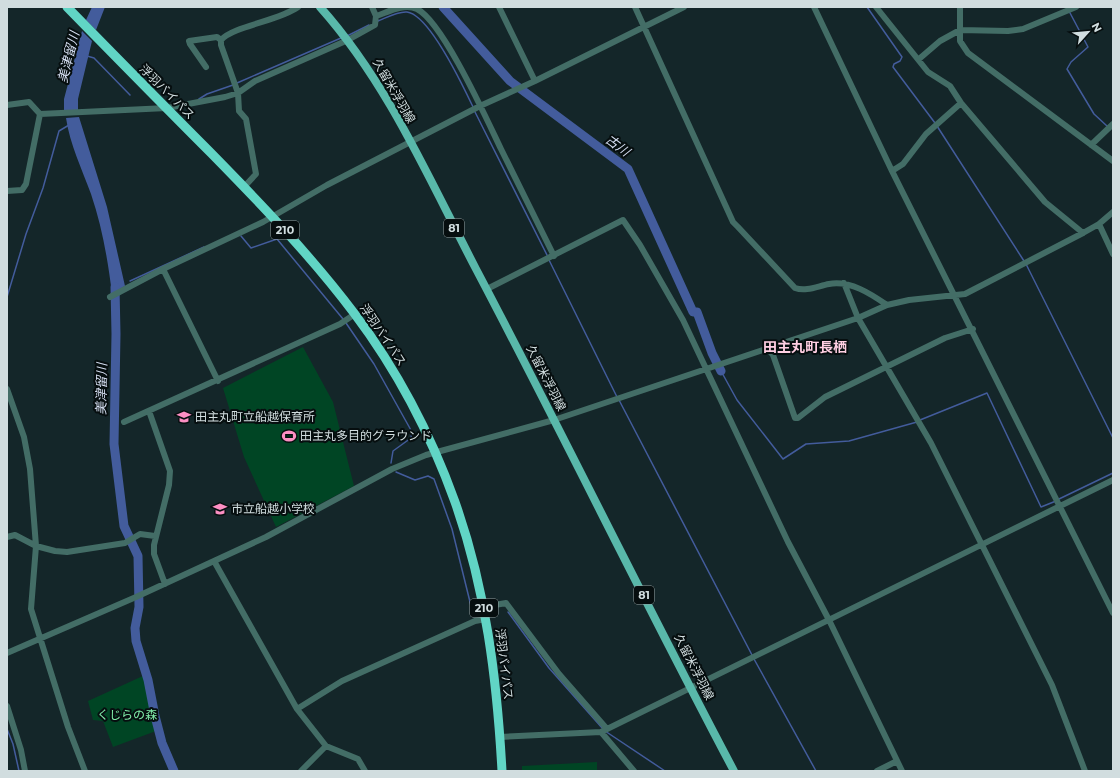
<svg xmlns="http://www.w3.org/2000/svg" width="1120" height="778" font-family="Montserrat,'Noto Sans JP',sans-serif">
	<rect width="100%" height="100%" fill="#142629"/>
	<path fill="#004524" d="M 303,347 L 333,402 L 354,486 L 276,527 L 244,457 L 223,388 Z
		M 145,675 L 156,731 L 113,747 L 103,721 L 93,720 L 88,701 Z
		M 597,762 L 597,771 L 522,771 L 522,766 Z"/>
	<path fill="#435c9c" d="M 92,7 L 105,7 L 96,30 L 86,20 Z
		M 82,31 L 92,41 L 78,99 L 78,110 L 64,111 L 64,99 Z
		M 79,117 L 107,207 L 125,286 L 112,294 C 108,261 102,226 91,194 C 82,169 70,145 66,118 Z"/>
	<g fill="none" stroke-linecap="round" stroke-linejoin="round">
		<path stroke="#435c9c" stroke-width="1.5" d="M 867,7 L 902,57 L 900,61 L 894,64 L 893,67 L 935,123
			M 1069,11 L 1088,47 L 1071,62 L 1067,69 L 1094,114 L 1107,126
			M 378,21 C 386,18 398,11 407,12 C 430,15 463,86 473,107
			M 347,36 L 369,25
			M 87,56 L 94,58 L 130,95
			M 237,83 L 341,38
			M 199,99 L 207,94 L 233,85
			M 474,110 L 548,257
			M 937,126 L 1024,261
			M 241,236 L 251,248 L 277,239 L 343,319
			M 549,260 L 617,397
			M 1026,264 L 1113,438
			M 130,281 L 204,247
			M 7,297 L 26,234 L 43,188 L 59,131 L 69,125
			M 346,323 L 374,364 L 412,432 L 411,438 L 393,451 L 391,463
			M 721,371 L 737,400 L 783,459 L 806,444 L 849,441 L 917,422
			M 619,400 L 752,655
			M 920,420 L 987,393 L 1041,507 L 1056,501
			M 396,472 L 415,480 L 428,476 L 434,479 L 452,529 L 472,610
			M 1059,499 L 1113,473
			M 508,612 L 549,668 L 603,729
			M 754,659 L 816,771
			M 7,729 L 13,744 L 19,771
			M 605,731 L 665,771"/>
		<path stroke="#435c9c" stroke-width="9" d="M 443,7 L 510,81 L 628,169 L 693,312 L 697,312 L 712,353 L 721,371
			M 115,287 L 116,334 L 114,444 L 124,526 L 138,556 L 139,607 L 135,628 L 136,641 L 148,680 L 155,716 L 162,743 L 174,771"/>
		<path stroke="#436d66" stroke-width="6" d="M 499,7 L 535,81
			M 635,7 L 733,222 L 738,227 L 795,288 C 806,292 818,286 829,284 C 850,280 871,294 887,305
			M 814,7 L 892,171 L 1113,613
			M 876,7 L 928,72 L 950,86 L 961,103 L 1045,202 L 1083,233
			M 960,7 L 960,41 L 968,53 L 1113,161
			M 376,16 C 388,12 404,3 417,9 C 443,22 487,120 501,149 C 519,185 536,220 554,256
			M 919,59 L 940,41 L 960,30 L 1008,31 L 1023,29 L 1076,7
			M 206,67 L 190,44 L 189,41 L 217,37 L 221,40
			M 7,105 L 29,102 L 40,114
			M 40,114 L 167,108 L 225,97 L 238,93 L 255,81 L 348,40 L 375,25 L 376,16 L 372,7
			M 1091,145 L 1113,124
			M 892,171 L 903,164 L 926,134 L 961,103
			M 244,187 L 256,174 L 246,119 L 239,111 L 238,93 L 221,45 L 221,40 C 233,26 279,21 298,7
			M 7,191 L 22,190 L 26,184 L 40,114
			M 1099,224 L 1113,254
			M 163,269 L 218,381
			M 844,283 L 858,318 L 931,443 L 1052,685 L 1085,771
			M 487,289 L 623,220 L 640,245 L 683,320 L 788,542 L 829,620 L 902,771
			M 110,297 L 163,269 L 263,222 L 327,185 L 480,106 L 535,81 L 684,7
			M 767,348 L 773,355 L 795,418 L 798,418 L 825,397 L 945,338 L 973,329
			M 7,389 L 24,437 L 30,469 L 36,546 L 31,609 L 68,727 L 85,771
			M 149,411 L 170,471 L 169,485 L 154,545 L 154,554 L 165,584
			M 124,422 L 340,324 L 355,314
			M 7,537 L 15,535 L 36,546 L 55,551 L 67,552 L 125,543 L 140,534 L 155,536
			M 214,561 L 297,709 L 326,746 L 358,759 L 365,771
			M 484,607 L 506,603 L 559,674 L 607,729
			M 7,653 L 136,597 L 266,537 L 392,469 L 426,455 L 554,420 L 858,318 L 887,305 L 909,300 L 965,294 L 1083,233 L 1099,224 L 1113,212
			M 7,706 L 21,750 L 25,771
			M 297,709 L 342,681 L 475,621 L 486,619
			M 601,732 L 634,771
			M 500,737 L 601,732 L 1113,480
			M 301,771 L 326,746
			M 877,771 L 897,761"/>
		<path stroke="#59b8aa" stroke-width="8" d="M 320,7 C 388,83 429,179 476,269 C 564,436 646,605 734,771"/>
		<path stroke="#61d5c5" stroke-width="9" d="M 67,7 C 115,56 163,105 211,153 C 262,205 311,256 354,313 C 397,370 431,435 455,502 C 486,589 497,680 502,771"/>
	</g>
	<defs>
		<symbol id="school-bare" viewBox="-9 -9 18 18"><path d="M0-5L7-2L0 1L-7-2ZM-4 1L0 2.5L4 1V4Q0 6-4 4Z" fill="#fc8fc3" stroke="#060e0f" stroke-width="2.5" paint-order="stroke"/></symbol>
		<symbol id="stadium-bare" viewBox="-9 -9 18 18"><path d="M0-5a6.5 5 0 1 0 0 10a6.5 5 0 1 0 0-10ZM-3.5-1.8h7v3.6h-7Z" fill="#fc8fc3" stroke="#060e0f" stroke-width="2.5" paint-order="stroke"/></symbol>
	</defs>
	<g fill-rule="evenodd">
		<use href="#school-bare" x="174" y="407" width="20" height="20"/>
		<use href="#stadium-bare" x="279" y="426" width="20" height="20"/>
		<use href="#school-bare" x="210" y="499" width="20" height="20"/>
	</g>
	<g text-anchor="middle" stroke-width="4" stroke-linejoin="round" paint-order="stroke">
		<g fill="#060e0f" stroke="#949fa1" stroke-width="1">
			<rect x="444" y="219" width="20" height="18" rx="3"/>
			<rect x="271" y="221" width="28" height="18" rx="3"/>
			<rect x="634" y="586" width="20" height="18" rx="3"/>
			<rect x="470" y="599" width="28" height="18" rx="3"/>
		</g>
		<g font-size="11" font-weight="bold" fill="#d1dddf">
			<text x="454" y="232">81</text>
			<text x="285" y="234">210</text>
			<text x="644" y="599">81</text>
			<text x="484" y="612">210</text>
		</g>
		<g font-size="12" fill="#d1dddf" stroke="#060e0f">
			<text transform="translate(394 91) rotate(60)" y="4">久留米浮羽線</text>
			<text transform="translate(167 92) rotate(45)" y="4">浮羽バイパス</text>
			<text transform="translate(383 335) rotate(56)" y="4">浮羽バイパス</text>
			<text transform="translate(546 378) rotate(63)" y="4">久留米浮羽線</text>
			<text transform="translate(504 664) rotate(83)" y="4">浮羽バイパス</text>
			<text transform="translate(694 667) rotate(63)" y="4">久留米浮羽線</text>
		</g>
		<g font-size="12" fill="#d1dddf" stroke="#060e0f" text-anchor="start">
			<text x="195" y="421">田主丸町立船越保育所</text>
			<text x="300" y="440">田主丸多目的グラウンド</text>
			<text x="231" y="513">市立船越小学校</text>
		</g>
		<g font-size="12" fill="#82eeaa" stroke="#060e0f">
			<text x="127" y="719">くじらの森</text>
		</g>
		<g font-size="13" font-style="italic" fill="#d6dff2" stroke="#060e0f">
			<text transform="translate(68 57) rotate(-76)" y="5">美津留川</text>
			<text transform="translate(618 145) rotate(37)" y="5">古川</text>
			<text transform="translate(101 389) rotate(-89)" y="5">美津留川</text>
		</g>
		<g font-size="14" font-weight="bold" fill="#ffcfe3" stroke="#060e0f">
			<text x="805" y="352">田主丸町長栖</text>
		</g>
	</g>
	<rect width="1120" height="778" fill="none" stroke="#d1dddf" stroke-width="16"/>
	<g transform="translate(1088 32) rotate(63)" stroke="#060e0f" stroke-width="3" paint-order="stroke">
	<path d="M0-3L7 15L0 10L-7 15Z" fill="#d1dddf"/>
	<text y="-6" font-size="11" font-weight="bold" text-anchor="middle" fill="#d1dddf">N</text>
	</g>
</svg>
